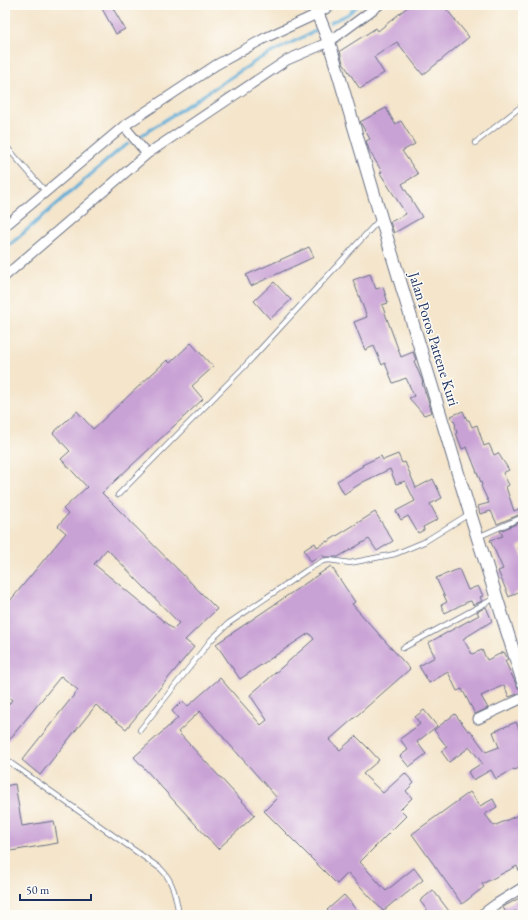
<svg xmlns="http://www.w3.org/2000/svg" width="528" height="920" font-family="'EB Garamond',serif">
	<rect width="100%" height="100%" fill="#fdfcf7"/>
	<filter id="ink" filterUnits="userSpaceOnUse"><feTurbulence type="fractalNoise" baseFrequency=".025" numOctaves="2"/><feDisplacementMap in="SourceGraphic" scale="8" xChannelSelector="R" yChannelSelector="G"/><feConvolveMatrix kernelMatrix="1 2 1 2 8 2 1 2 1" color-interpolation-filters="sRGB"/></filter>
	<filter id="wash" filterUnits="userSpaceOnUse"><feTurbulence type="fractalNoise" baseFrequency=".012" numOctaves="4" result="noise"/><feDisplacementMap in="SourceGraphic" scale="16" xChannelSelector="R" yChannelSelector="G"/><feGaussianBlur stdDeviation="0.9" result="paint"/><feColorMatrix in="noise" values="0 0 0 0 0 0 0 0 0 0 0 0 0 0 0 0 0 1.4 0 .05"/><feComposite in="paint" operator="in"/></filter>
	<g filter="url(#wash)">
		<rect width="100%" height="100%" fill="#f4e5cb"/>
		<g fill="none" stroke-linecap="round" stroke-linejoin="round">
			<path stroke="#5dacd7" stroke-width="3" d="M 330,23 L 348,14 L 359,5
				M 142,135 L 259,59 L 315,31
				M 5,249 L 119,150 L 128,144"/>
		</g>
		<g id="blocks">
			<path fill="#c9a2d5" fill-rule="evenodd" d="M 100,5 L 111,5 L 125,29 L 116,34 Z
				M 410,5 L 443,5 L 469,37 L 423,75 L 397,42 L 374,57 L 384,73 L 360,89 L 343,63 L 340,51 L 376,28 L 378,31 Z
				M 386,108 L 395,124 L 401,121 L 415,144 L 402,151 L 418,174 L 402,184 L 422,217 L 394,233 L 390,222 L 406,214 L 380,173 L 382,172 L 369,150 L 366,141 L 370,139 L 360,122 Z
				M 309,247 L 314,257 L 251,286 L 246,275 Z
				M 370,274 L 376,289 L 383,287 L 388,303 L 382,305 L 401,357 L 413,352 L 416,360 L 414,361 L 422,380 L 423,383 L 422,383 L 432,412 L 424,415 L 409,398 L 414,396 L 406,378 L 393,383 L 385,363 L 382,365 L 374,346 L 365,350 L 354,322 L 367,317 L 353,280 Z
				M 274,282 L 291,300 L 270,319 L 254,301 Z
				M 191,343 L 213,367 L 192,386 L 203,399 L 102,493 L 217,609 L 185,640 L 194,647 L 126,729 L 96,705 L 40,775 L 22,760 L 78,690 L 61,676 L 5,745 L 5,709 L 12,700 L 5,694 L 5,607 L 66,533 L 58,526 L 68,514 L 63,509 L 87,487 L 61,459 L 70,451 L 53,433 L 77,411 L 93,429 L 167,360 L 170,363 ZM 107,549 L 179,623 L 173,629 L 94,564 Z
				M 463,411 L 467,420 L 469,420 L 472,427 L 477,425 L 484,446 L 489,444 L 494,455 L 498,453 L 509,470 L 503,473 L 509,485 L 506,487 L 514,511 L 523,507 L 523,513 L 497,524 L 491,511 L 480,514 L 478,506 L 489,503 L 481,486 L 482,485 L 467,447 L 462,449 L 456,433 L 457,433 L 455,426 L 456,425 L 451,416 Z
				M 398,454 L 402,463 L 405,462 L 416,488 L 433,479 L 442,498 L 430,504 L 438,519 L 423,527 L 424,530 L 418,533 L 408,516 L 401,520 L 396,511 L 415,501 L 405,481 L 396,484 L 390,469 L 363,482 L 344,494 L 337,481 L 363,466 L 362,465 L 381,456 L 383,460 Z
				M 375,512 L 393,541 L 377,551 L 369,539 L 338,557 L 324,557 L 322,554 L 311,562 L 304,550 L 315,543 L 317,547 L 327,541 L 327,542 Z
				M 523,521 L 523,544 L 518,547 L 523,557 L 523,589 L 509,597 L 498,571 L 503,569 L 490,540 L 503,536 L 500,531 Z
				M 331,566 L 355,602 L 352,604 L 410,669 L 329,740 L 340,750 L 356,736 L 369,749 L 379,760 L 363,774 L 383,793 L 405,773 L 414,783 L 406,791 L 412,798 L 400,810 L 406,816 L 360,862 L 386,891 L 414,868 L 423,880 L 397,901 L 396,900 L 383,911 L 348,873 L 337,884 L 264,811 L 277,798 L 200,711 L 178,732 L 255,815 L 218,849 L 134,757 L 178,718 L 172,711 L 182,701 L 188,706 L 220,678 L 261,725 L 267,720 L 250,695 L 314,639 L 309,633 L 240,679 L 216,644 Z
				M 459,569 L 468,590 L 478,586 L 483,596 L 480,597 L 482,601 L 473,605 L 471,601 L 467,602 L 445,613 L 441,605 L 447,602 L 436,578 Z
				M 486,607 L 492,621 L 463,639 L 472,654 L 482,650 L 487,660 L 504,652 L 508,659 L 505,661 L 516,684 L 518,688 L 523,689 L 523,692 L 509,697 L 504,685 L 481,696 L 488,708 L 475,714 L 462,689 L 457,691 L 448,672 L 429,683 L 419,666 L 435,657 L 428,643 L 479,615 L 477,612 Z
				M 424,710 L 437,726 L 417,742 L 426,754 L 409,767 L 400,756 L 408,750 L 400,739 L 420,724 L 415,717 Z
				M 455,714 L 468,731 L 470,730 L 486,752 L 499,747 L 493,732 L 516,722 L 519,729 L 523,727 L 523,766 L 515,770 L 514,769 L 496,779 L 491,770 L 473,780 L 468,772 L 482,763 L 470,747 L 449,762 L 441,751 L 447,747 L 434,730 Z
				M 15,784 L 22,826 L 54,821 L 58,843 L 5,852 L 5,786 Z
				M 470,792 L 480,806 L 493,799 L 497,807 L 485,814 L 494,826 L 518,815 L 519,817 L 523,815 L 523,879 L 517,866 L 482,884 L 484,887 L 462,904 L 412,834 Z
				M 433,890 L 452,915 L 431,915 L 420,901 Z
				M 344,895 L 352,904 L 352,905 L 361,915 L 332,915 L 327,910 Z
				M 523,896 L 523,915 L 517,915 L 516,911 L 507,915 L 503,907 Z"/>
		</g>
	</g>
	<g filter="url(#ink)">
		<use href="#blocks" fill-opacity="0" stroke="#676f84" stroke-width="1"/>
		<g fill="none" stroke-linecap="round" stroke-linejoin="round">
			<defs>
				<path id="lane" d="M 475,143 L 523,105
					M 5,145 L 46,192
					M 118,495 L 243,368 L 380,219
					M 478,537 L 523,517
					M 403,648 L 495,598
					M 140,730 L 211,640 L 229,623 L 307,570 L 323,561 L 329,560 L 350,563 L 395,554 L 424,542 L 469,514
					M 5,759 L 161,869 C 174,882 176,898 179,915"/>
				<path id="street" d="M 124,126 L 147,154
					M 5,226 L 124,126 L 216,65 L 265,38 L 317,14 L 332,5
					M 5,276 L 147,154 L 287,60 L 329,42 L 379,5
					M 478,719 L 523,698
					M 481,915 L 496,904 L 523,887"/>
				<path id="secondary" d="M 314,5 L 329,42 L 381,218 L 470,513 L 523,682"/>
			</defs>
			<use href="#lane" stroke="#676f84" stroke-width="6"/>
			<use href="#street" stroke="#676f84" stroke-width="11"/>
			<use href="#secondary" stroke="#676f84" stroke-width="14"/>
			<use href="#lane" stroke="#fff" stroke-width="4.5"/>
			<use href="#street" stroke="#fff" stroke-width="9"/>
			<use href="#secondary" stroke="#fff" stroke-width="12"/>
		</g>
	</g>
	<g text-anchor="middle" stroke-width="3" stroke-linejoin="round" paint-order="stroke">
		<g font-size="15" fill="#1b2f5e" stroke="#fdfcf7">
			<text transform="translate(434 339) rotate(73)" y="5">Jalan Poros Pattene Kuri</text>
		</g>
	</g>
	<rect width="528" height="920" fill="none" stroke="#fdfcf7" stroke-width="20"/>
	<path d="M20 894v6h71v-6" fill="none" stroke="#1b2f5e" stroke-width="2"/>
	<text x="26" y="894" font-size="12" fill="#1b2f5e" stroke="#fdfcf7" stroke-width="3" paint-order="stroke">50 m</text>
</svg>
